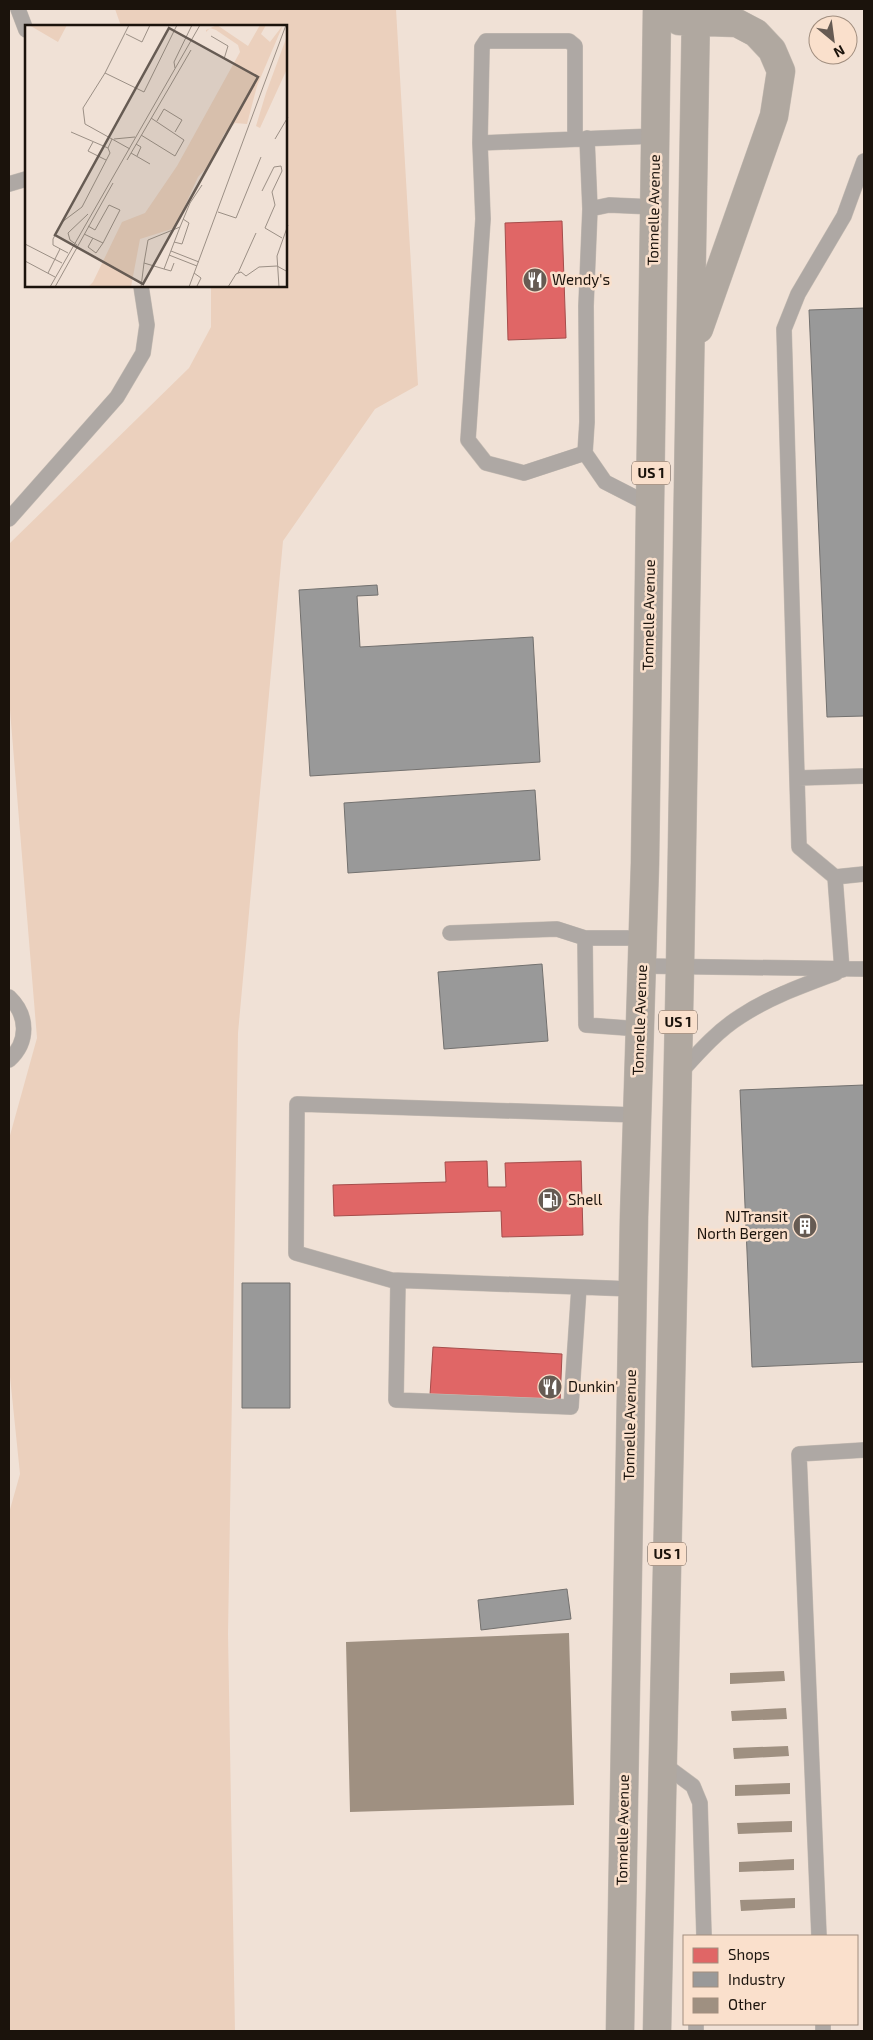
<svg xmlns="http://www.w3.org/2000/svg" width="873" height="2040" font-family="'Exo 2',sans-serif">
	<rect width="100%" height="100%" fill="#f0e1d6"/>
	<path fill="#ebd0bd" d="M 115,9 L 396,9 L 418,385 L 375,409 L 283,541 L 238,1033 L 228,1634 L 235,2031 L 9,2031 L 9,1513 L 20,1474 L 9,1367 L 9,1139 L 37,1038 L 9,698 L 9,544 L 189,368 L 211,327 L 211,286 L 286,286 L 286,26 L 121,26 Z"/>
	<path fill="#e06666" stroke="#a54d4b" d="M 562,221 L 566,338 L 508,340 L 505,223 Z
		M 487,1161 L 488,1187 L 506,1187 L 505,1163 L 581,1161 L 583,1235 L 502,1237 L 501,1211 L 334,1216 L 333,1185 L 446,1182 L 445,1162 Z
		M 433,1347 L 562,1354 L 560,1402 L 430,1395 Z"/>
	<path fill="#999" stroke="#73716f" d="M 864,308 L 864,716 L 827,717 L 809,310 Z
		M 377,585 L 378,595 L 357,596 L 360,647 L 533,637 L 540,762 L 310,776 L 299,590 Z
		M 535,790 L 540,860 L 348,873 L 344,803 Z
		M 542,964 L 548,1041 L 444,1049 L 438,972 Z
		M 864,1085 L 864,1362 L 752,1367 L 740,1090 Z
		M 242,1283 L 290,1283 L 290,1408 L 242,1408 Z
		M 567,1589 L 571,1619 L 481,1630 L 478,1600 Z"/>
	<path fill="#9f9081" d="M 569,1633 L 574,1805 L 350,1812 L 346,1642 Z
		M 784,1671 L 785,1681 L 730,1684 L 730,1673 Z
		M 786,1708 L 787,1719 L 732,1721 L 731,1711 Z
		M 788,1746 L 789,1756 L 734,1759 L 733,1748 Z
		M 790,1783 L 790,1794 L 735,1796 L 735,1785 Z
		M 792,1821 L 792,1832 L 738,1834 L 737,1823 Z
		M 794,1859 L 794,1870 L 739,1872 L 739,1862 Z
		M 795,1898 L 795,1908 L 741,1911 L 740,1900 Z"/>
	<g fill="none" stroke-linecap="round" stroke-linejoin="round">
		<defs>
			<path id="service" d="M 18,9 L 26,30
				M 587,138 L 590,209
				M 480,143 L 482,47 L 486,41 L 569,41 L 575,46 L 575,139
				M 864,161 L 844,216 L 798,294 L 784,329 L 799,847 L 835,877 L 864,874
				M 9,184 L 26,179
				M 654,207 L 609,205 L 590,209 L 586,306 L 587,422 L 585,453 L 524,473 L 486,463 L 468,440 L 483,219 L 480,143 L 655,136
				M 585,453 L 605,482 L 650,505
				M 9,519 L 117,397 L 143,353 L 147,325 L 141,286
				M 798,778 L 864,776
				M 835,877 L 842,970
				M 450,933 L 557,929 L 585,938 L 643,938
				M 585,938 L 586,1025 L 640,1029
				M 643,966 L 864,969
				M 9,997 C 28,1015 29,1042 9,1060
				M 679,1074 C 698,1053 717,1031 741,1016 C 770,997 804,985 836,973
				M 398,1281 L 396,1400 L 571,1407 L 579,1287
				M 632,1289 L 391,1280 L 296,1253 L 297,1104 L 637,1115
				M 662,1763 L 693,1786 L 700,1803 L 704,1936
				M 819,1936 L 799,1454 L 864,1450
				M 823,2024 L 823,2031
				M 696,2031 L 696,2024"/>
			<path id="trunk" d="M 679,21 L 737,23 L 756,33 L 772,50 L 781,71 L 774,116 L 699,329
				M 620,2031 L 634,1217 L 645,863 L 657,9
				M 657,2031 L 680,967 L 696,9"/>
		</defs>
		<use href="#service" stroke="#c7bdb4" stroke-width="16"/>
		<use href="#trunk" stroke="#c7bdb4" stroke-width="29"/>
		<use href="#service" stroke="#aea8a4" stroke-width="15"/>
		<use href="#trunk" stroke="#b0a8a0" stroke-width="28"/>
	</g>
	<defs>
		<symbol id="restaurant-disc" viewBox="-11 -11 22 22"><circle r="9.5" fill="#665b53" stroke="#fae0cc"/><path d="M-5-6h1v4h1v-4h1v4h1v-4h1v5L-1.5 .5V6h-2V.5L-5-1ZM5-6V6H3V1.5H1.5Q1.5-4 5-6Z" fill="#fff"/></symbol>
		<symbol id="fuel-disc" viewBox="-11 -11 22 22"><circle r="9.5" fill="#665b53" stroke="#fae0cc"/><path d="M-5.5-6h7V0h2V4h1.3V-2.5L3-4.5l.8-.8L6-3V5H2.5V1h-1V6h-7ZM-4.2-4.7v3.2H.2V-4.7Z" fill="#fff"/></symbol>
		<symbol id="building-disc" viewBox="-11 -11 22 22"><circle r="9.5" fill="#665b53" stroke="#fae0cc"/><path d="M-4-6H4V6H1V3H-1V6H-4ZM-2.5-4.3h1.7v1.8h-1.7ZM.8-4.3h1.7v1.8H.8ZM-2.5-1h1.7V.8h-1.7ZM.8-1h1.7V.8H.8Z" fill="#fff"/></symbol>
	</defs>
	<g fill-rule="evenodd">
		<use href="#restaurant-disc" x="521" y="266" width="28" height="28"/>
		<use href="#fuel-disc" x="536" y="1186" width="28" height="28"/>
		<use href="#building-disc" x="791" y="1212" width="28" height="28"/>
		<use href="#restaurant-disc" x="536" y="1373" width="28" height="28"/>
	</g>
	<g text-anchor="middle" stroke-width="5" stroke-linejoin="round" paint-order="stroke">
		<g fill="#fae0cc" stroke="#5e5046" stroke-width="1">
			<rect x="632" y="461.5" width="38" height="23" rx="4"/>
			<rect x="659" y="1010.5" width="38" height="23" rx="4"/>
			<rect x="648" y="1542.5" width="38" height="23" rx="4"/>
		</g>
		<g font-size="14" font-weight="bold" fill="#1b130c">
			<text x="651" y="478">US 1</text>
			<text x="678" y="1027">US 1</text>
			<text x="667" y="1559">US 1</text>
		</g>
		<g font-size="15" fill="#1b130c" stroke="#fae0cc">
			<text transform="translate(654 210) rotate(-89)" y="5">Tonnelle Avenue</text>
			<text transform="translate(649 615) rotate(-89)" y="5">Tonnelle Avenue</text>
			<text transform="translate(640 1020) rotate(-88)" y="5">Tonnelle Avenue</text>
			<text transform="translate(630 1425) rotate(-89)" y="5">Tonnelle Avenue</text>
			<text transform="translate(623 1830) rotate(-89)" y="5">Tonnelle Avenue</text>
		</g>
		<g font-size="15" fill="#1b130c" stroke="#fae0cc" text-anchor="start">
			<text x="552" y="285">Wendy's</text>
			<text x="568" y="1205">Shell</text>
			<text x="788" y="1222" text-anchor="end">NJTransit<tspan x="788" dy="17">North Bergen</tspan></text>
			<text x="568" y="1392">Dunkin'</text>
		</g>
	</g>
	<g transform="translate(25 25)">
		<rect width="262" height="262" fill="#f0e1d6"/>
		<path d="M 4,0 L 42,0 L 33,17 ZM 192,0 L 223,21 L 235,0 L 241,0 L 236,9 L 245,17 L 258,0 L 232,61 L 222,99 L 210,98 L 199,109 L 186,138 L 173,152 L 150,203 L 115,214 L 106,262 L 63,262 L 68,257 L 97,197 L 120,188 L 152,141 L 215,27 L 213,20 L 191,5 L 185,3 L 181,7 L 181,5 ZM 262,11 L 262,44 L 235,103 L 231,101 L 241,68 Z" fill="#ebd0bd"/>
		<path fill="none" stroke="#9b8f85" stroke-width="1" d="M 101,9 L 117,17 L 125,0M 186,11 L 203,21 L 199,34M 150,43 L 149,37 L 167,0M 80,48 L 104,0M 132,96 L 139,84 L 157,95 L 150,107M 46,107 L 83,123M 116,110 L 150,131 L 159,115 L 126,93M 89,114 L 110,112M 250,114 L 263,92M 68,117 L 63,126 L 81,135M 111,119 L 116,122 L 112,131M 105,124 L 60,99 L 58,83 L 80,48 L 119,67 L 152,0M 106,128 L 125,139M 102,135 L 166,25M 237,166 L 249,142 L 256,141 L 257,146 L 247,167 L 250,180 L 240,203 L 257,213M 193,187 L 211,193 L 236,132M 155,202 L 165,178 L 177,160M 59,209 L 78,218 L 95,185 L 84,180 L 70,205 L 63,201M 68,213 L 63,222 L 71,228 L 78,218M 149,217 L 157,219 L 164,198 L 158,194M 0,219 L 37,238M 52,220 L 45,215 L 43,208 L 63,189M 146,226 L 174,237M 43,228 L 28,220 L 28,214 L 37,197 L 57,182 L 85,128 L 83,123 L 87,114M 144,230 L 172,241M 0,236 L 30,252M 139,244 L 146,246 L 149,238M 23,248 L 35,224M 169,248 L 176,253 L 172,261M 213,248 L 231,208M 25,262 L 175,0M 30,262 L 88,158M 116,262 L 119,238 L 139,244 L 155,202 L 123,215 L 119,238M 164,262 L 261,0M 203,262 L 211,249 L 216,247 L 221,251 L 234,242 L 252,241 L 263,247M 254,262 L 252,231 L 263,200"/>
		<path fill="#665b53" fill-opacity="0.15" stroke="#665b53" stroke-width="2.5" d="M 144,3 L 233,52 L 118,259 L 30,210 Z"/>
		<rect width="262" height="262" fill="none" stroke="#1b130c" stroke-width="2.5"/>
	</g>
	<rect width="873" height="2040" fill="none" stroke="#1b130c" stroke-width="20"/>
	<rect x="683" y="1935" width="175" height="90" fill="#fae0cc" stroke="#a18e7f"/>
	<rect x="693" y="1948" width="25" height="15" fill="#e06666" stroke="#a18e7f"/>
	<text x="728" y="1960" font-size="15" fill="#1b130c">Shops</text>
	<rect x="693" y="1972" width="25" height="15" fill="#999999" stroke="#a18e7f"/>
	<text x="728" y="1985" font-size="15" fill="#1b130c">Industry</text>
	<rect x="693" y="1998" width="25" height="15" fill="#9f9081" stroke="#a18e7f"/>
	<text x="728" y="2010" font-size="15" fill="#1b130c">Other</text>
	<g transform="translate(833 40) rotate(151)"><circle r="24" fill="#fae0cc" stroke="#a18e7f"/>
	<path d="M0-4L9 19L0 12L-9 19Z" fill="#665b53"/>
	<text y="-8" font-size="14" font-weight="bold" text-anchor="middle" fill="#1b130c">N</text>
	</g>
</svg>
